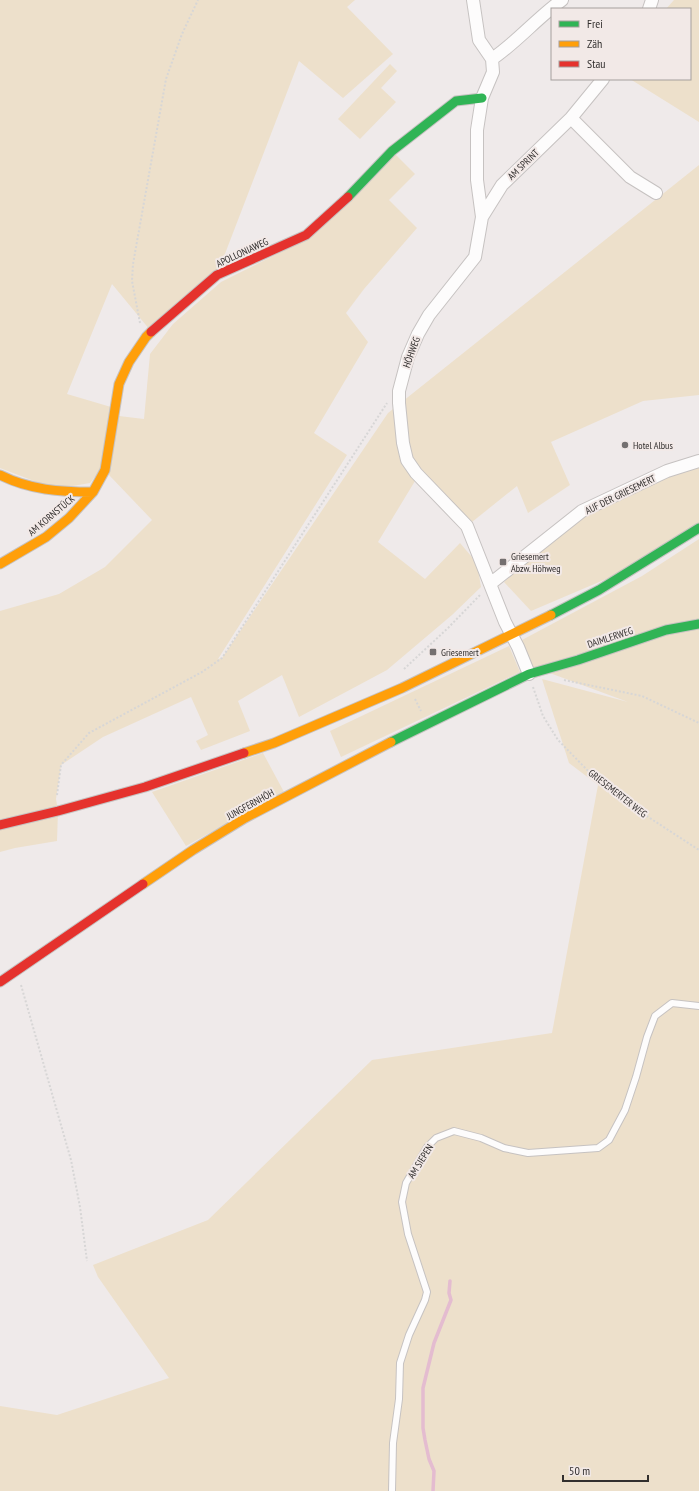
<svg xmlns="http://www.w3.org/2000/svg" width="699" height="1491" font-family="'PT Sans Narrow',sans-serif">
	<rect width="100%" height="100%" fill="#efeaea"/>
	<path fill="#ede0cb" d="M 0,0 L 355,0 L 347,7 L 393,54 L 343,98 L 299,61 L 218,272 L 150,330 L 112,284 L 67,394 L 111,407 L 101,469 L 90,483 L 55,489 L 0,468 Z
		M 674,0 L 699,0 L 699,122 L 630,79 L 690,79 L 690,9 L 666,9 Z
		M 390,64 L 397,71 L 381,88 L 396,102 L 360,139 L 338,119 Z
		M 392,151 L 415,174 L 389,200 L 417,228 L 364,289 L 346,313 L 368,342 L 314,433 L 347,455 L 218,659 L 222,658 L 388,413 L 699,165 L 699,395 L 643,401 L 551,442 L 570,485 L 528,513 L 517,486 L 467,526 L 415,481 L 378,542 L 425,579 L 460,543 L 477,563 L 481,587 L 452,615 L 387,670 L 299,717 L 282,675 L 238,701 L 250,731 L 201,750 L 196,741 L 208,735 L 191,697 L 103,737 L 61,765 L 56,799 L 58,811 L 57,841 L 15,848 L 0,852 L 0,611 L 59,594 L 105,567 L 152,520 L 109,475 L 119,416 L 144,419 L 150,354 L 173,324 L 221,282 L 305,240 Z
		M 699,461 L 699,527 L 639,565 L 531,611 L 504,582 L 582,511 Z
		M 699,539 L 699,619 L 532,668 L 522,640 L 642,576 Z
		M 699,626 L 699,1491 L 0,1491 L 0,1406 L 57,1415 L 169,1378 L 98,1277 L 93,1265 L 208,1220 L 372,1060 L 552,1033 L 598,785 L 569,763 L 542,679 L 628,702 L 539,669 Z
		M 509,646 L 520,672 L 341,757 L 330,731 Z
		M 263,753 L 284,792 L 186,846 L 152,792 Z"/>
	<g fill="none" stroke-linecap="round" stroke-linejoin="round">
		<path stroke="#e4bcd0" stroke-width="3.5" d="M 433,1491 L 434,1471 L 429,1459 L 425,1440 L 423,1428 L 423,1388 L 434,1343 L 451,1300 L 449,1293 L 450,1281"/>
		<defs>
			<path id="lane" d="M 392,1491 L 393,1443 L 399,1399 L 400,1363 L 409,1335 L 425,1300 L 427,1292 L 408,1234 L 402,1202 L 406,1183 L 427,1147 L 436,1138 L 454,1131 L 481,1138 L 504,1148 L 528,1153 L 598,1148 L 609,1140 L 625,1110 L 636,1077 L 647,1037 L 655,1016 L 672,1003 L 699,1006"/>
			<path id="street" d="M 473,0 L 479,40 L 492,59
				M 649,9 L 652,0
				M 492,59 L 493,72 L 482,98 L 477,130 L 477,180 L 482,217 L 475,257 L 429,315 L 418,334 L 408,357 L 399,391 L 399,403 L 403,443 L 407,460 L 416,473 L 467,526 L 505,622 L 518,647 L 529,674
				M 492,59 C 517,42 537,18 562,0
				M 571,118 L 630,177 L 656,193
				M 482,217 L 502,185 L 571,118 L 603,79
				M 490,584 L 582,511 L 667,471 L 699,461"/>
			<path id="fast" d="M 348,197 L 392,151 L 456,101 L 482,98
				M 551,615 L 599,590 L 699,528
				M 391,742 L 529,674 L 578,660 L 666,630 L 699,624"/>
			<path id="slow" d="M 0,475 C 30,490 60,492 93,492
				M 0,564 L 46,537 L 69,518 L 93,492 L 105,470 L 119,384 L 129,362 L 146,337 L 151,332
				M 244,753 L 274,743 L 402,688 L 551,615
				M 143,884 L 193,850 L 245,818 L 391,742"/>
			<path id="jam" d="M 151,332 L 217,275 L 306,235 L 348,197
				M 0,825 L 58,811 L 145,787 L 244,753
				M 0,982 L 143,884"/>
		</defs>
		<use href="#lane" stroke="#c6c2c1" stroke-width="8"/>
		<use href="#street" stroke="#c6c2c1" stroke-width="14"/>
		<use href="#fast" stroke="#c6c2c1" stroke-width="11"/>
		<use href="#slow" stroke="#c6c2c1" stroke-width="11"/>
		<use href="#jam" stroke="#c6c2c1" stroke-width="11"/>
		<path stroke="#d7d6d6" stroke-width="2" stroke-dasharray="2 2" stroke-linecap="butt" d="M 140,323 L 132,281 L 133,264 L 166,79 L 182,34 L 198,0
			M 404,669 L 448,628 L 481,594
			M 564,680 L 642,696 L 699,723
			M 533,687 L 543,716 L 558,740 L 593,776 L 636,809 L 699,850
			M 415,699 L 421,711
			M 57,795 L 61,765 L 89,733 L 202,672 L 222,658 L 387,403
			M 21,985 L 71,1160 L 80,1207 L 87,1261"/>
		<use href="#lane" stroke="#fdfcfc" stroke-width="6"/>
		<use href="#street" stroke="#fdfcfc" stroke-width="12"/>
		<use href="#fast" stroke="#30b455" stroke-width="9"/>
		<use href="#slow" stroke="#ff9f0a" stroke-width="9"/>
		<use href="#jam" stroke="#e5322d" stroke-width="9"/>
	</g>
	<g fill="#747070" stroke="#f2e9e7" stroke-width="1.5">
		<circle cx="625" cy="445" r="4"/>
		<rect x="499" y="558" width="8" height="8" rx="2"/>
		<rect x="429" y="648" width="8" height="8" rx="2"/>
	</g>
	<g text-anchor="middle" stroke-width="4" stroke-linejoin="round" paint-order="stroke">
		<g font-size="10" fill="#322f2e" stroke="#f2e9e7">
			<text transform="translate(523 164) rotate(-44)" y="4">AM SPRINT</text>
			<text transform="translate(242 252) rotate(-25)" y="4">APOLLONIAWEG</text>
			<text transform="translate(411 352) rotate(-70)" y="4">HÖHWEG</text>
			<text transform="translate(620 494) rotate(-26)" y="4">AUF DER GRIESEMERT</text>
			<text transform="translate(51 515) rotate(-40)" y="4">AM KORNSTÜCK</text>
			<text transform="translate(610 637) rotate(-18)" y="4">DAIMLERWEG</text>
			<text transform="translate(618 793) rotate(38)" y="4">GRIESEMERTER WEG</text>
			<text transform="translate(250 804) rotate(-29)" y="4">JUNGFERNHÖH</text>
			<text transform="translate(420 1161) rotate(-58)" y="4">AM SIEPEN</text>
		</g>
		<g font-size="10" fill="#322f2e" stroke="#f2e9e7" text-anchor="start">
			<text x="633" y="449">Hotel Albus</text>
			<text x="511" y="560">Griesemert<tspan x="511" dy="12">Abzw. Höhweg</tspan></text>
			<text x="441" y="656">Griesemert</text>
		</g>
	</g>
	<rect x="551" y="8" width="140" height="72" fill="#f2e9e7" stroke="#a59f9d"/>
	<rect x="559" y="21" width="20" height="6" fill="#30b455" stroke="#a59f9d"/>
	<text x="587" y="28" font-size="12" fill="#322f2e">Frei</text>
	<rect x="559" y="41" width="20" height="6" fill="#ff9f0a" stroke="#a59f9d"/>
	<text x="587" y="48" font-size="12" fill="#322f2e">Zäh</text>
	<rect x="559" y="61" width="20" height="6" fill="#e5322d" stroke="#a59f9d"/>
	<text x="587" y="68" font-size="12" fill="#322f2e">Stau</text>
	<path d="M563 1475v6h85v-6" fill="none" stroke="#322f2e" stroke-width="2"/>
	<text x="569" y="1475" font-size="12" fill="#322f2e" stroke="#f2e9e7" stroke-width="3" paint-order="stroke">50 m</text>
</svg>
